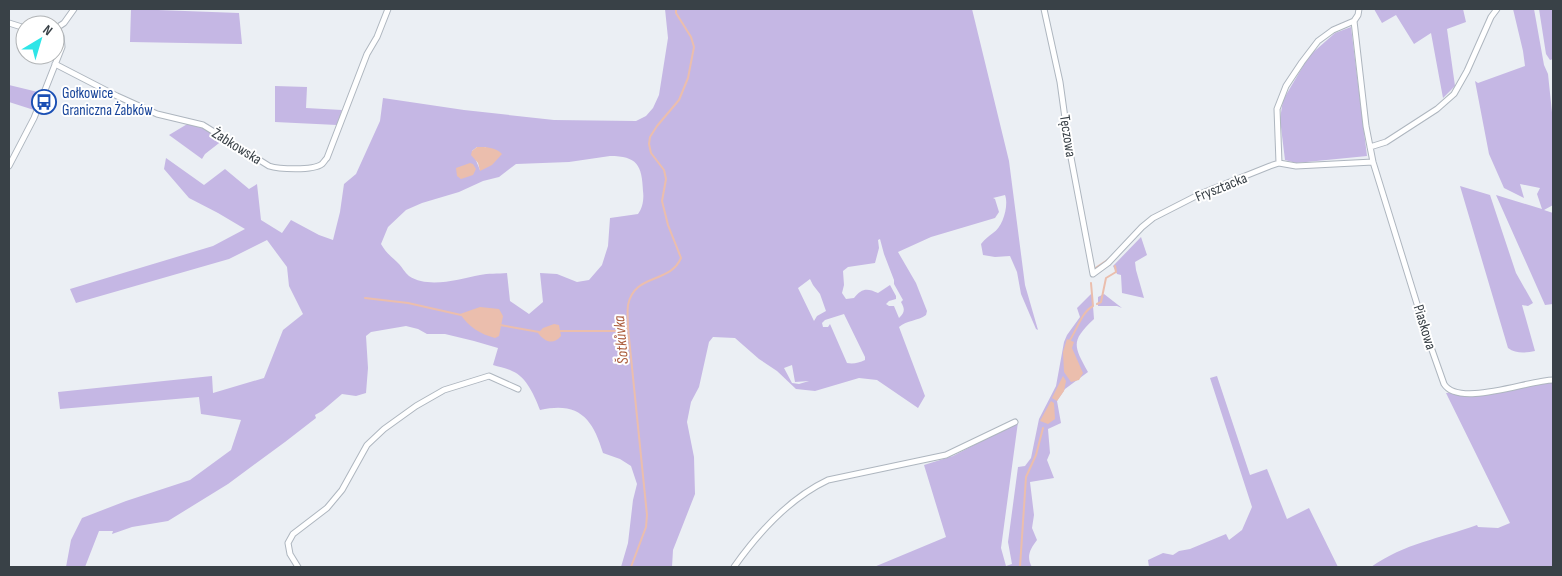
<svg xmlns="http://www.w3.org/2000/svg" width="1562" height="576" font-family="'Sofia Sans Condensed',sans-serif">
	<rect width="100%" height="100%" fill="#ebeff4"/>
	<path fill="#c5b7e4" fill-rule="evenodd" d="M 131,9 L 239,13 L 242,44 L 130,42 Z
		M 665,9 L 972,9 L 1009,161 L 1025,285 L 1038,330 L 1036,329 L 1021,294 L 1017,272 L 1010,256 L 995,257 L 983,255 L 981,244 C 985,239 989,236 993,233 C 1003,227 1009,205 1005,195 L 993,198 L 995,199 L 999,212 L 995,218 L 931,237 L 898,252 L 916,283 L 927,311 L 926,315 C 918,321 907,320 899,327 L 925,396 L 918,408 L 877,380 L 859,378 L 815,391 L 796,389 L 777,371 L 759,359 L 735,338 L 713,337 L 709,342 L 699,387 L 691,402 L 687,422 L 694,457 L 695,494 L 673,550 L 672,567 L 621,567 L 628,543 L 633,500 L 637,484 L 631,466 L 620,459 L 603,453 C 593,419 579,401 540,410 C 535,397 527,377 512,371 C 506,368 499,367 493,365 L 498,348 L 474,341 L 445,334 L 427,334 L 418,329 L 406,326 L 371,332 L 366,336 L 368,368 L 366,393 L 356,396 L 342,394 L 322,411 L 315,415 L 316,418 L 285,442 L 228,484 L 168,521 L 132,527 L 112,534 L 113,531 L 99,531 L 85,567 L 66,567 L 71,540 L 82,518 L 126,501 L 190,480 L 231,450 L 241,420 L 201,414 L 199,397 L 60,409 L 58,392 L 212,376 L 213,393 L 264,378 L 283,330 L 303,314 L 289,286 L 287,267 L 267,240 L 229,259 L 76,303 L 70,289 L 213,246 L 245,229 L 218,213 L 189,198 L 164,169 L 166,158 L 204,185 L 225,169 L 249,189 L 257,184 L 261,220 L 282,233 L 291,220 L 319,235 L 333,240 L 340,212 L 344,184 L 356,174 L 380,121 L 383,98 L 464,110 L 554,120 L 636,121 L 646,116 L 653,108 L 659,95 L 668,38 ZM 477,147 L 486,147 L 480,170 L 472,151 ZM 610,156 C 637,156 642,165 643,191 C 644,198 643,208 638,214 L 610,218 L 608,246 L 602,265 L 589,280 L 577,282 L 557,274 L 540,273 L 543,302 L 529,314 L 510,301 L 507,273 C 498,274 488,273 480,275 C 459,279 429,289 409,276 C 405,273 402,267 399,264 C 392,257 386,253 381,244 L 388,227 L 406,210 L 422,203 L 459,192 L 483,181 L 499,177 L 516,164 L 569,162 ZM 880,239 L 884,254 L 894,280 L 894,284 L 903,300 L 901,302 C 905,309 905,312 899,318 L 894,306 L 889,306 L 886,304 L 889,301 L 896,299 L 896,296 L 890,285 L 878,293 C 867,288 862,288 854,298 L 846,299 L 842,293 L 844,285 L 843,271 L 848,267 L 875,263 L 879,248 L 878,240 ZM 810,279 L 813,285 L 820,294 L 826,311 L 817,316 L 814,321 L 798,288 ZM 844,314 L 865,357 L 865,360 C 859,363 853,364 847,363 L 830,324 L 828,327 L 823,327 L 822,323 L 825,320 ZM 792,365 L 795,382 L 809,381 L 799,384 L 792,383 L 784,368 Z
		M 1374,9 L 1463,9 L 1466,22 L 1447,29 L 1455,86 L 1443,98 L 1431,33 L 1414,44 L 1396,15 L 1382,23 Z
		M 1513,9 L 1534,9 L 1544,65 L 1548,74 L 1553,122 L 1553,205 L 1544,210 L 1553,213 L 1553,304 L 1545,305 L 1496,195 L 1542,209 L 1537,194 L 1540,188 L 1520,184 L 1524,198 L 1504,188 L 1489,154 L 1475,81 L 1478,83 L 1525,66 L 1523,51 Z
		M 1539,9 L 1553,9 L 1553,59 L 1550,60 L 1546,54 Z
		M 1351,27 L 1367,156 L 1296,163 L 1285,160 L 1280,119 L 1283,100 L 1309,56 L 1335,33 Z
		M 9,85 L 42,93 L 34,110 L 9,102 Z
		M 275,86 L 307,87 L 306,108 L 342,110 L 337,125 L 275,122 Z
		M 189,123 L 202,126 L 223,140 L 205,154 L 202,159 L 169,135 Z
		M 1460,186 L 1490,195 L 1516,273 L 1533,303 L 1528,306 L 1522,305 L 1535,351 C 1526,353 1516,354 1508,348 Z
		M 1141,237 L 1147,255 L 1135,262 L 1136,270 L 1144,298 L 1122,293 L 1121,275 L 1117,274 L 1113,266 Z
		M 1092,293 L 1094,319 C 1071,341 1073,345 1088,372 L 1065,389 L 1057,401 L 1061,423 L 1048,429 L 1050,453 L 1047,460 L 1054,478 L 1030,482 L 1034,515 L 1032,528 L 1037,540 C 1030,549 1026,557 1032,567 L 874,567 L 946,537 L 924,465 L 953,456 L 1018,422 L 1001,548 L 1006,566 L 1012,564 L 1008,542 L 1018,467 L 1025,466 L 1031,458 L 1039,419 L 1056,386 L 1064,342 L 1067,335 L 1080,317 L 1077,308 Z
		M 1104,294 L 1122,308 L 1117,306 L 1098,306 L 1098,297 Z
		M 1217,376 L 1250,475 L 1267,469 L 1287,519 L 1309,508 L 1338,567 L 1149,567 L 1148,560 L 1163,553 L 1173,555 L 1179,551 L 1190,549 L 1226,534 L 1229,540 L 1242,530 L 1252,507 L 1210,378 Z
		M 1553,381 L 1553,567 L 1371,567 C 1405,543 1439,539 1477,525 L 1478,527 L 1498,528 L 1510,523 L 1446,393 L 1511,388 Z"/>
	<path fill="#ebbead" d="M 477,147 C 485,147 496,147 502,154 L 492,165 L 480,171 L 478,163 L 471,155 L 472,151 Z
		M 470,163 L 473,164 L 476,169 L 473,175 L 461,179 L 457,176 L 456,168 Z
		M 480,307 L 499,309 L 503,316 L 499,336 L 495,338 C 480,334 469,327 460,314 Z
		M 554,324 L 559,325 L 561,336 C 553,346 544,341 538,333 L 543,328 Z
		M 1067,339 L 1074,342 L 1072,348 L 1083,373 L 1079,380 L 1071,382 L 1064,372 L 1063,352 Z
		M 1063,376 L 1066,381 L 1064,391 L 1057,401 L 1052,398 Z
		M 1051,401 L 1054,403 L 1055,419 L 1048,424 L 1040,421 Z"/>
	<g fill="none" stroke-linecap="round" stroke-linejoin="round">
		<path stroke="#ebbead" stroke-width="2" d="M 1094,269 L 1109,259
			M 365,298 L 408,303 L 461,315
			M 1097,304 L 1101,302 L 1106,278 L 1116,272 L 1115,266
			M 500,325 L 539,332
			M 559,331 L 615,331 L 628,328
			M 1070,340 C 1077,329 1082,312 1093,306 L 1091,283
			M 631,567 L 646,527 L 647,515 L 628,328 C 628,321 627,312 628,305 C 634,273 670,284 681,258 L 668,225 L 662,201 L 666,179 L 664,170 L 651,153 L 649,144 L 650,137 L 657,126 L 679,100 L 688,78 L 694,47 L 691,37 L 676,13 L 676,9
			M 1020,567 L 1026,477 L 1036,455 L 1043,428"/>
		<defs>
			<path id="minor" d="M 1044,9 L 1060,82 L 1069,147 L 1093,274 L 1108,263 L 1142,227 L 1153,218 L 1200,194 L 1270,166 L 1279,163 L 1296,166 L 1373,162
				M 1354,21 L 1366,126 L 1373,162 L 1426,333 L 1444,384 C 1459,408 1529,380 1553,380
				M 9,23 L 25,28
				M 55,29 L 64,23 L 74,9
				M 55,64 L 117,96 L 157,114 L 203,125 L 269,166 C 278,169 313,171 322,164 C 324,162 325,160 327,158 L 367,54 L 377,37 L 388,9
				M 1370,147 L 1386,142 L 1437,109 L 1454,94 L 1467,71 L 1491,17 L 1497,9
				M 1279,163 L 1277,109 L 1286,86 L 1302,62 L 1318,41 L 1333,30 L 1354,21 L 1358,15 L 1359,9
				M 9,166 L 34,118 L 62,47 L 61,36 L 57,28
				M 298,567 L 290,554 L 288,543 L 293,534 L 327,508 L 342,490 L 367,445 L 384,429 L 416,406 L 444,390 L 489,376 L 518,389
				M 734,567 C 758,533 790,498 828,480 L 946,455 L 1015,422"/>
		</defs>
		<use href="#minor" stroke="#aeb6bf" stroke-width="7"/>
		<use href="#minor" stroke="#fff" stroke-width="5"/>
	</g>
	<defs>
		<symbol id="bus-ring" viewBox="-11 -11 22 22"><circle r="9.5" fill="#fff" stroke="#1a4fb4" stroke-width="1.5"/><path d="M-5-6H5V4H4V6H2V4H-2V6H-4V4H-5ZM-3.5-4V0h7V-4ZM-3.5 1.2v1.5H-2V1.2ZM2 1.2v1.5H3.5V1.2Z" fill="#1a4fb4"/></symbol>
	</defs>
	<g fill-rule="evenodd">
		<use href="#bus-ring" x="30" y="88" width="28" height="28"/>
	</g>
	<g text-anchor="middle" stroke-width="4" stroke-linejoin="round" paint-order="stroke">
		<g font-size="15" fill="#164399" stroke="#fff" text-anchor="start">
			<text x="62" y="98">Gołkowice<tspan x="62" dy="17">Graniczna Żabków</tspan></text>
		</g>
		<g font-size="15" fill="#394147" stroke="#fff">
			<text transform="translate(1068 136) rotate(81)" y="5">Tęczowa</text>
			<text transform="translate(237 146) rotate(32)" y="5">Żabkowska</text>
			<text transform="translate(1221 187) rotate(-22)" y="5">Frysztacka</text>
			<text transform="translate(1425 327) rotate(73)" y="5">Piaskowa</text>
		</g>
		<g font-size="16" font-style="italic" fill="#ab5b3b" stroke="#fff">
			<text transform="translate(620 340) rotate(-95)" y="6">Šotkůvka</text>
		</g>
	</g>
	<rect width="1562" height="576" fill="none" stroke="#394147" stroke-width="20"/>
	<g transform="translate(40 40) rotate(38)"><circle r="24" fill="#ffffff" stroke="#b0b3b5"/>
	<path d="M0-4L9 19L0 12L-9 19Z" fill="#2ee5e7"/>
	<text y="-8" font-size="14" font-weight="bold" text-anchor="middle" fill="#394147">N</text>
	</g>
</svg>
